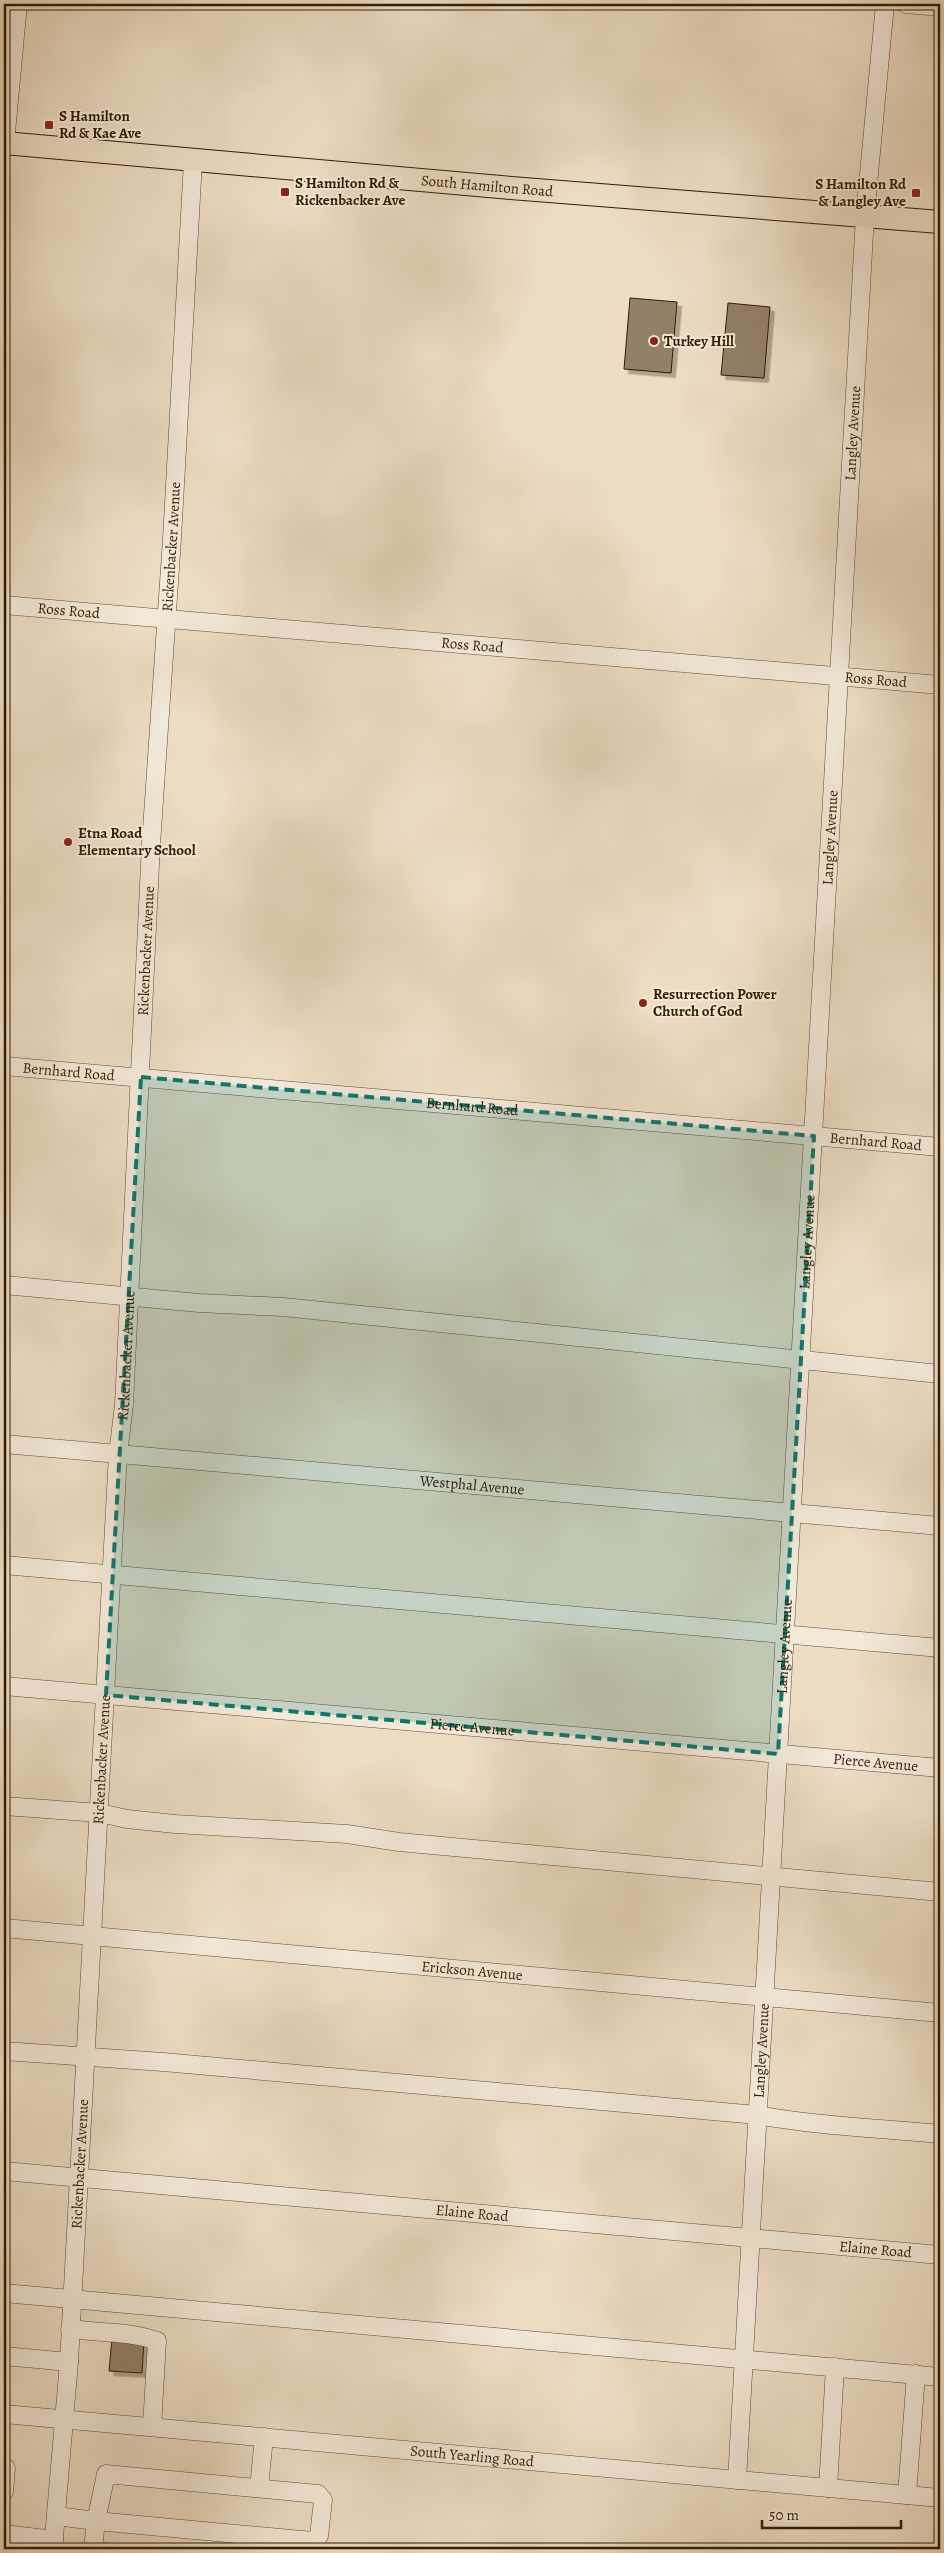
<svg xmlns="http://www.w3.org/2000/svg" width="944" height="2553" font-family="Alegreya,serif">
	<defs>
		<filter id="shadow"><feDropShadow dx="4.5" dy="4.5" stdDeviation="0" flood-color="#0004"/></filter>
	</defs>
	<rect width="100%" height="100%" fill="#edddc5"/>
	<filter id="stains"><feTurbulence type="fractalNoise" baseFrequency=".004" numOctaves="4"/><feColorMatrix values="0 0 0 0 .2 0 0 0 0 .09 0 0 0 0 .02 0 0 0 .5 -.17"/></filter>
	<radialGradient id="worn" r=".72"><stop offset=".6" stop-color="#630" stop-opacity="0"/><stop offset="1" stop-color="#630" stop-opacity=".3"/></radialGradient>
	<path fill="#938067" stroke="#321c01" filter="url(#shadow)" d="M 630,298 L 677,302 L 671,373 L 624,369 Z
		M 728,303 L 770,307 L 764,378 L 721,375 Z
		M 112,2338 L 144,2340 L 142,2373 L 109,2371 Z
		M 103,2543 L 174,2549 L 102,2549 Z"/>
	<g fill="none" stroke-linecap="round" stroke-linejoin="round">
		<defs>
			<g id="minor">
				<path d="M 906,4 L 940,7"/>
				<path d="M 5,143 L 18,4"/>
				<path id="s1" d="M 4,605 L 940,685"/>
				<path id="s2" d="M 4,1066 L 940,1147"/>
				<path d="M 4,1285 L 199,1303 L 283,1307 L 940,1374"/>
				<path id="s3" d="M 4,1444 L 940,1526"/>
				<path d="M 4,1565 L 940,1648"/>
				<path id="s4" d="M 4,1686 L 940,1768"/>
				<path d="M 4,1806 L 100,1813 L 127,1819 L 175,1824 L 347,1834 L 399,1842 L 940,1892"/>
				<path id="s5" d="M 4,1928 L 940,2013"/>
				<path d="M 4,2051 L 163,2062 L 757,2115 C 817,2126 879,2128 940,2134"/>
				<path id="s6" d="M 4,2171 L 940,2255"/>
				<path d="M 4,2293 L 940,2377"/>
				<path d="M 70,2329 C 99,2333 130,2331 157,2341 L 152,2427"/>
				<path d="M 4,2356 L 69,2362"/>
				<path id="s7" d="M 4,2414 L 940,2498"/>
				<path d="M 4,2468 L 6,2468 L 4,2492"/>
				<path id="s8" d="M 737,2480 L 865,216 L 885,4"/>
				<path d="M 259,2488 L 264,2437"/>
				<path d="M 828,2488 L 835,2367"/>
				<path d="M 907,2495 L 916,2374"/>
				<path d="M 56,2516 L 96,2521 L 313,2541 L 319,2536 L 323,2500 L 318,2494 L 106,2474 L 96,2521 L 93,2549"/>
				<path d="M 4,2534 L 54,2540"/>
				<path id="s9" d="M 53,2549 L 69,2362 L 118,1454 L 124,1405 L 151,844 L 172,539 L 193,161"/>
			</g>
			<g id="major">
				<path id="s10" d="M 4,143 L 511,188 L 940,222"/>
			</g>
		</defs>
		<use href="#minor" stroke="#614c32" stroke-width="19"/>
		<use href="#major" stroke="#321c01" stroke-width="24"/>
		<use href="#minor" stroke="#f3e9d9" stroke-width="18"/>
		<use href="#major" stroke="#edddc5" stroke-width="22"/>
	</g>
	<path fill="#0f766e" fill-opacity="0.2" stroke="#0f766e" stroke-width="4" stroke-dasharray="10 6" stroke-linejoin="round" d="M 141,1077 L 814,1136 L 778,1754 L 106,1695 Z"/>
	<g fill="#8f2418" stroke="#f3e9d9" stroke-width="2">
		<rect x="44" y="120" width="10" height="10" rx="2.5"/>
		<rect x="280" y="187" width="10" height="10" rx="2.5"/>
		<rect x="911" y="188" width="10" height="10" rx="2.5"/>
		<circle cx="654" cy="341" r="5"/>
		<circle cx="68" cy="842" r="5"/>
		<circle cx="643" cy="1003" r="5"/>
	</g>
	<g text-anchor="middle" stroke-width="4" stroke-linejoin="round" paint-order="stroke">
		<g font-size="15" font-weight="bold" fill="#321c01" stroke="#f3e9d9" text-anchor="start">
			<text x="59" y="121">S Hamilton<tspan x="59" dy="17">Rd &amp; Kae Ave</tspan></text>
			<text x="295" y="188">S Hamilton Rd &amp;<tspan x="295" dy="17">Rickenbacker Ave</tspan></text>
			<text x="906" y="189" text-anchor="end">S Hamilton Rd<tspan x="906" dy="17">&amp; Langley Ave</tspan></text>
			<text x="664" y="346">Turkey Hill</text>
			<text x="78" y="838">Etna Road<tspan x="78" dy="17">Elementary School</tspan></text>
			<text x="653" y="999">Resurrection Power<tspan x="653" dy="17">Church of God</tspan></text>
		</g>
		<g font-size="15" fill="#321c01" stroke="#f3e9d9">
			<text dy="5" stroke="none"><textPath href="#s10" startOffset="485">South Hamilton Road</textPath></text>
			<text dy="5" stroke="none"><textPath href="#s8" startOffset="2050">Langley Avenue</textPath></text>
			<text dy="5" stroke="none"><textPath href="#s9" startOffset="2006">Rickenbacker Avenue</textPath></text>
			<text dy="5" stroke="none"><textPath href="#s1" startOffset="65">Ross Road</textPath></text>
			<text dy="5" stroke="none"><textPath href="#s1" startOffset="470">Ross Road</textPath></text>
			<text dy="5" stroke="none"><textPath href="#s1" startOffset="875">Ross Road</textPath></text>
			<text dy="5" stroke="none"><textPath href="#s8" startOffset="1645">Langley Avenue</textPath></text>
			<text dy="5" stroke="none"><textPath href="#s9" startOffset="1601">Rickenbacker Avenue</textPath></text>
			<text dy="5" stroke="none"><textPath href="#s2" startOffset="65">Bernhard Road</textPath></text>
			<text dy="5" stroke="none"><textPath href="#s2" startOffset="470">Bernhard Road</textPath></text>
			<text dy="5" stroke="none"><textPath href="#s2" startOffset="875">Bernhard Road</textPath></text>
			<text dy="5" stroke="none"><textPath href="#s8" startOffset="1240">Langley Avenue</textPath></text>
			<text dy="5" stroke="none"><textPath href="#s9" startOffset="1196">Rickenbacker Avenue</textPath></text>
			<text dy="5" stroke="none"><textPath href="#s3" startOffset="470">Westphal Avenue</textPath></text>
			<text dy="5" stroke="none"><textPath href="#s8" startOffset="835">Langley Avenue</textPath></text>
			<text dy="5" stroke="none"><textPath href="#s4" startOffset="470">Pierce Avenue</textPath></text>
			<text dy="5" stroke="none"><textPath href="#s9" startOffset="791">Rickenbacker Avenue</textPath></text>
			<text dy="5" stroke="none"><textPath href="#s4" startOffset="875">Pierce Avenue</textPath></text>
			<text dy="5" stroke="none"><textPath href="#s5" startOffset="470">Erickson Avenue</textPath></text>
			<text dy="5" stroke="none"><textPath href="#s8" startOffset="430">Langley Avenue</textPath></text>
			<text dy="5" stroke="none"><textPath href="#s9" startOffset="386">Rickenbacker Avenue</textPath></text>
			<text dy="5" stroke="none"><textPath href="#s6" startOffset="470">Elaine Road</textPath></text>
			<text dy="5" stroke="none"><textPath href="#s6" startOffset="875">Elaine Road</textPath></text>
			<text dy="5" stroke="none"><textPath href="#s7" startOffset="470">South Yearling Road</textPath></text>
		</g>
	</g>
	<rect width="944" height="2553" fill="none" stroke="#edddc5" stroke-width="20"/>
	<rect x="5" y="5" width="934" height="2543" fill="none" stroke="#321c01" stroke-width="2.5"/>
	<rect x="10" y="10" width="924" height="2533" fill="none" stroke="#321c01"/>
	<path d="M762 2520v8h139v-8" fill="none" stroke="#321c01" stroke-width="2.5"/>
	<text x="769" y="2520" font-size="15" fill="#321c01" stroke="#f3e9d9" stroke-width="4" paint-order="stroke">50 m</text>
	<rect width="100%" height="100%" filter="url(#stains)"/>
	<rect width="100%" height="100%" fill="url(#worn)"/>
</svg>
